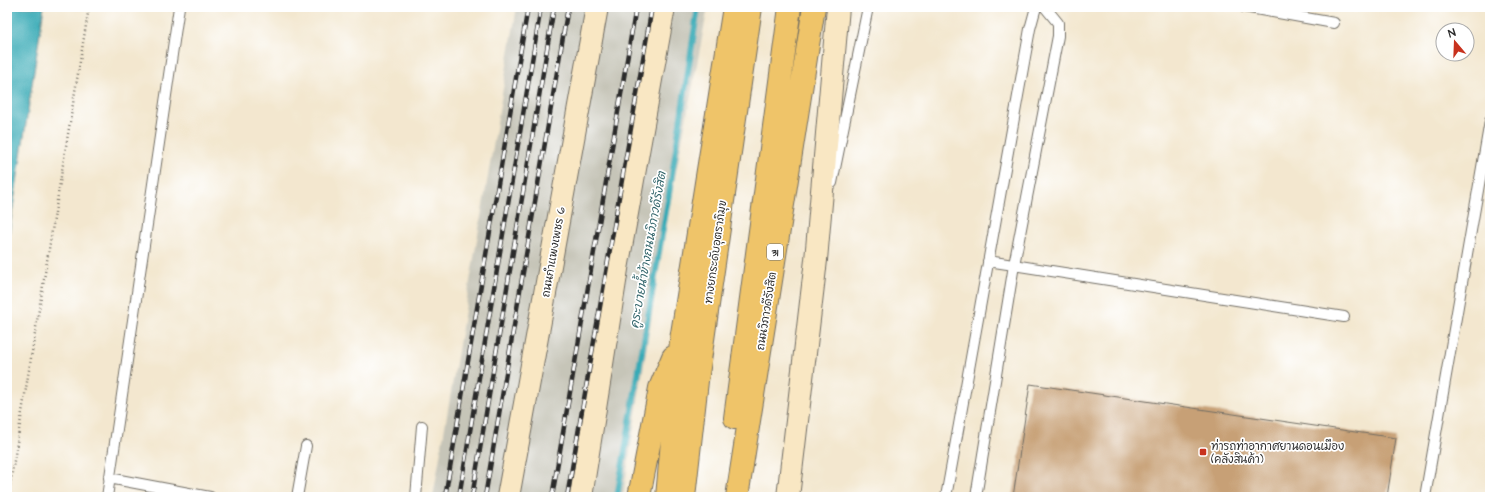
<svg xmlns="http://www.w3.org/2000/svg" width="1497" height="504" font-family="'Architects Daughter','Playpen Sans Thai',sans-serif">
	<rect width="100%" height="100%" fill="#fff"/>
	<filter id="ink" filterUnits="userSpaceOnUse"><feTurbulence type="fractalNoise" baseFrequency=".025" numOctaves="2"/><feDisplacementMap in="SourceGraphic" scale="8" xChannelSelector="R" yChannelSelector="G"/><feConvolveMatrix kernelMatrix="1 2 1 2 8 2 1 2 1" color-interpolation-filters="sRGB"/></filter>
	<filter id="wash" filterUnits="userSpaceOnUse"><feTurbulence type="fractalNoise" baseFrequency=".012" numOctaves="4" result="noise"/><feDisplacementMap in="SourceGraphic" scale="16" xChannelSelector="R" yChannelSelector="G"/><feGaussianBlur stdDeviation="0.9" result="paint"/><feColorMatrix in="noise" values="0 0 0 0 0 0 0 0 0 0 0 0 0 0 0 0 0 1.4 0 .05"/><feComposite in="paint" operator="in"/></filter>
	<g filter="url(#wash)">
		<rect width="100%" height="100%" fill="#f3e7cf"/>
		<path fill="#c6c5b8" d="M 517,7 L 708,7 L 668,213 L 623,497 L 433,497 Z"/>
		<path fill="#39aab6" stroke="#326a70" d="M 7,7 L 44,7 L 7,247 Z"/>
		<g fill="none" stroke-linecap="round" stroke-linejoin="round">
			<path stroke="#39aab6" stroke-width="6" d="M 617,497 L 669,194 L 698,7"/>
		</g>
		<g id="blocks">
			<path fill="#c7a076" d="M 1030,384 L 1396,438 L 1387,497 L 1013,497 Z"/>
		</g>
	</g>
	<g filter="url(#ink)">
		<use href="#blocks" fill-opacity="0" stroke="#716d64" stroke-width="1"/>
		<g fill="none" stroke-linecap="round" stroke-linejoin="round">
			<defs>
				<path id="lane" d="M 1244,7 L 1334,23
					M 832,183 L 868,7
					M 988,261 L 1344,317
					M 109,478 L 210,497
					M 107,497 L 179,7
					M 297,497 L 306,446
					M 416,497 L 422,426
					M 946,497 L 1030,29 L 1036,7
					M 976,497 L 1014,265 L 1058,36 L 1058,23 L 1045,7
					M 1425,497 L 1490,121"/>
				<path id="secondary" d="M 508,497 L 597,7
					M 581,497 L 617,269 L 664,7
					M 788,497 L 816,260 L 838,7"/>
				<path id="highway" d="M 735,418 L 790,7
					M 639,497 L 660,388 L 673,357
					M 667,497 L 681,340 L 734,7
					M 684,497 L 697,381 L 751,7
					M 737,497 L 814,7"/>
			</defs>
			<use href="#lane" stroke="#716d64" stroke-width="12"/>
			<use href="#secondary" stroke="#716d64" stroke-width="24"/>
			<use href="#highway" stroke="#716d64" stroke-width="24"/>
			<path stroke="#716d64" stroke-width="2.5" stroke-dasharray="1 3" stroke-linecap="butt" d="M 8,497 L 89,7"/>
			<use href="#lane" stroke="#fff" stroke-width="10"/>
			<use href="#secondary" stroke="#f9e7c3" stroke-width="22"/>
			<use href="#highway" stroke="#efc469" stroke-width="22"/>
			<defs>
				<path id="rail" d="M 445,497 L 528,7
					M 459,497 L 541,7
					M 472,497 L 554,7
					M 485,497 L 568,7
					M 552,497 L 636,7
					M 567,497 L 652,7"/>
			</defs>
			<use href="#rail" stroke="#2b2b2b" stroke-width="4.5"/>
			<use href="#rail" stroke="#fff" stroke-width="3" stroke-dasharray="9" stroke-linecap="butt"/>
		</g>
	</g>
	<rect fill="#c8321e" stroke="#fff" stroke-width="1.5" x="1199" y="448" width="8" height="8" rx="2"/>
	<g text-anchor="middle" stroke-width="3.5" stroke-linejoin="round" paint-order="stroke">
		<rect fill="#fff" stroke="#6b6b6b" stroke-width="1" x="767" y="244" width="16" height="16" rx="3"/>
		<g font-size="10" font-weight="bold" fill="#2b2b2b">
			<text x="775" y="256">31</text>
		</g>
		<g font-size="11" fill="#2b2b2b" stroke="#fff">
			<text transform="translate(553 252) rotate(-80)" y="4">ถนนกำแพงเพชร 6</text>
			<text transform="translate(715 252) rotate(-82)" y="4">ทางยกระดับอุตราภิมุข</text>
			<text transform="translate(766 311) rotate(-81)" y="4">ถนนวิภาวดีรังสิต</text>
		</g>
		<g font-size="11" fill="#2b2b2b" stroke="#fff" text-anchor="start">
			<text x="1211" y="450">ท่ารถท่าอากาศยานดอนเมือง<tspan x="1211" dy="13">(คลังสินค้า)</tspan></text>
		</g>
		<g font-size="12" font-style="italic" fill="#31646a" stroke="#fff">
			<text transform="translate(648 250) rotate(-80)" y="4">คูระบายน้ำข้างถนนวิภาวดีรังสิต</text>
		</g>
	</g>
	<rect width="1497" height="504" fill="none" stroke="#fff" stroke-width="24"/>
	<g transform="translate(1455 42) rotate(341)"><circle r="19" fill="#ffffff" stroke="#aaaaaa"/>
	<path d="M0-3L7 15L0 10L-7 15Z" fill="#c8321e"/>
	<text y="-6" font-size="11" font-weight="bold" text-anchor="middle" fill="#2b2b2b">N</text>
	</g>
</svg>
